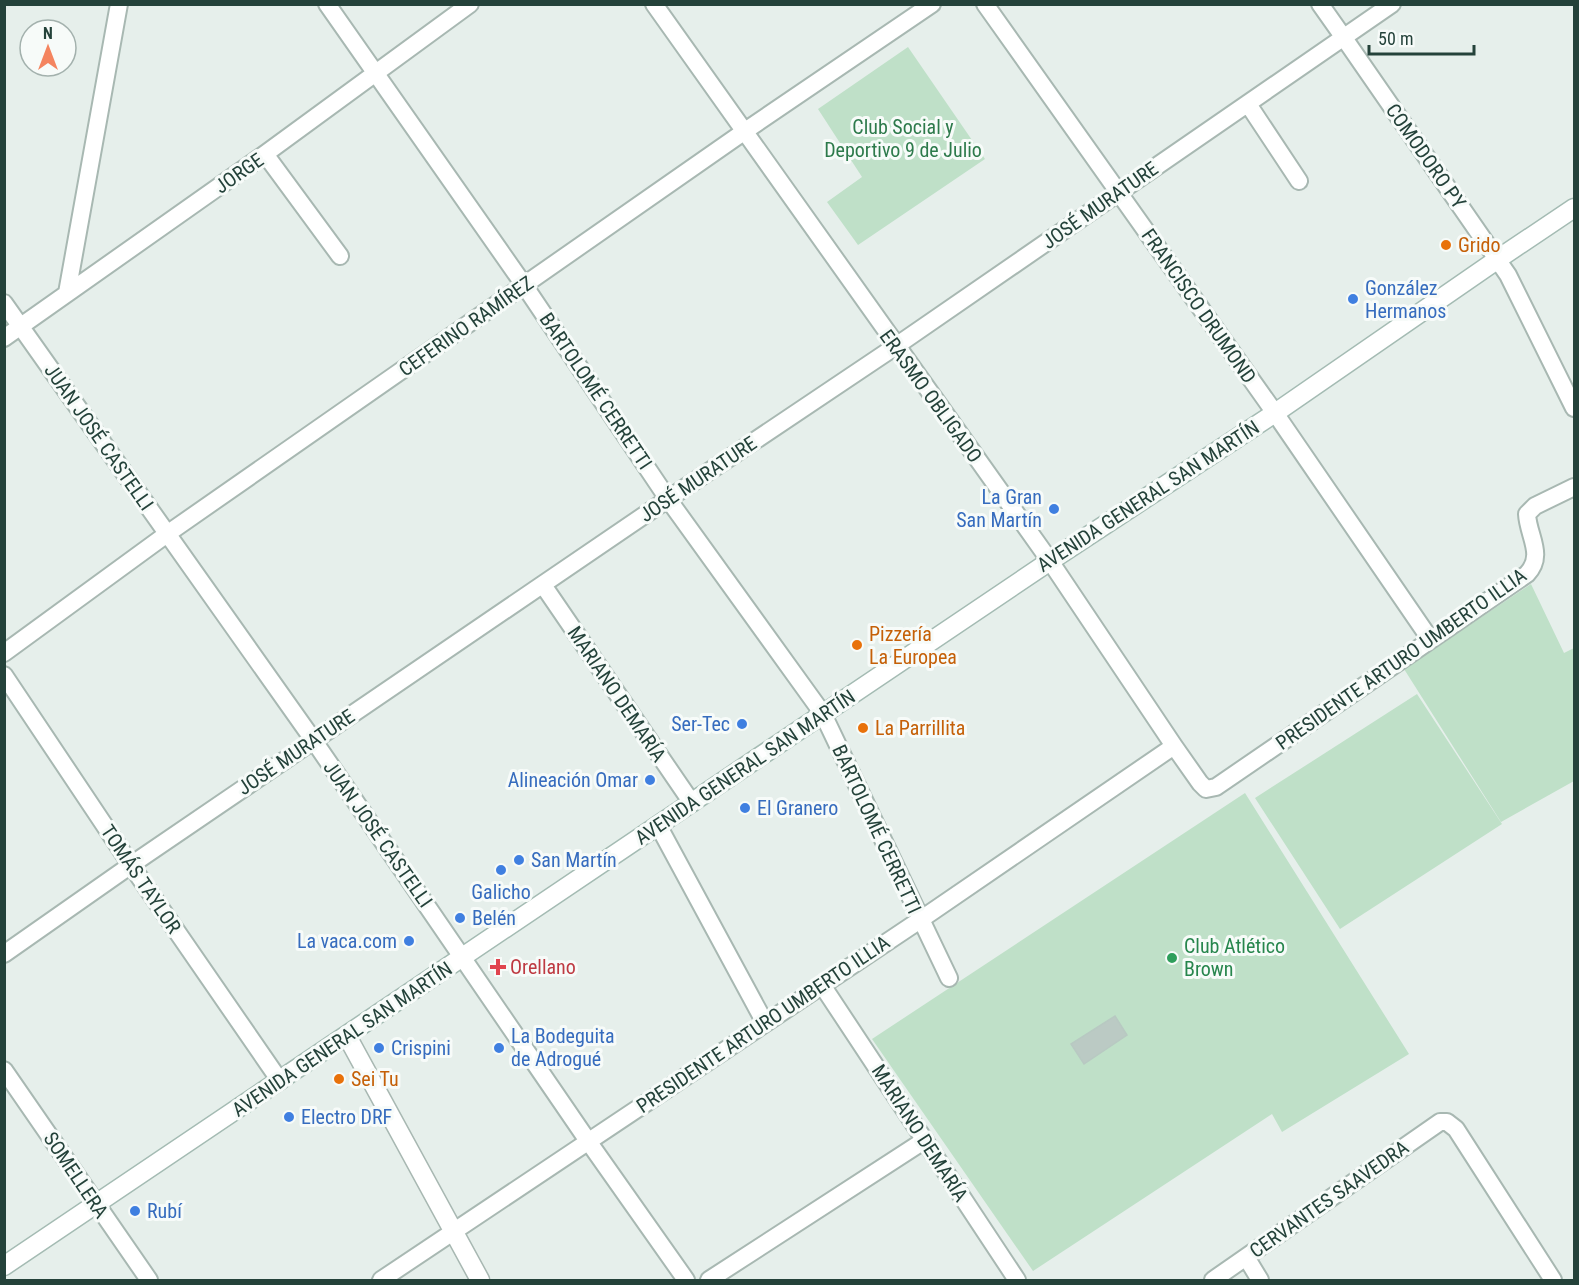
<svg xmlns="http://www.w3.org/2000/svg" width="1579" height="1285" font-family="'Roboto Condensed',sans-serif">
	<rect width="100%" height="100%" fill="#e6efeb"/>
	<path fill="#bfe0c8" d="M 908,47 L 985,159 L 858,245 L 827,202 L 862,177 L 818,109 Z
		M 1531,584 L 1564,653 L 1574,648 L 1574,781 L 1501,822 L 1404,669 Z
		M 1417,694 L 1502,824 L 1340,929 L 1255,798 Z
		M 1245,793 L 1409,1054 L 1282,1132 L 1272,1114 L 1033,1271 L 872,1039 Z"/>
	<path fill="#bbcac4" stroke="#b8c9c2" stroke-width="1.5" d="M 1115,1016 L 1127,1035 L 1084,1064 L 1071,1044 Z"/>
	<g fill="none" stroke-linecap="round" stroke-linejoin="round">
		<defs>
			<path id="minor" d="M 327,4 L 524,285 L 668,499 L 823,714 L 949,978
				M 654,4 L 1050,561 L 1174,746 L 1200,783 L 1206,789 L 1216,787 L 1527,574 C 1545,555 1528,536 1527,514 L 1535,506 L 1574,487
				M 985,4 L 1275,413 L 1430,639
				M 1320,4 L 1344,38 L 1508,275 L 1574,408
				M 1248,104 L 1299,181
				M 265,154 L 340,256
				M 67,293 L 119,4
				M 4,303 L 314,741 L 588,1141 L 686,1280
				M 4,338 L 265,154 L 470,4
				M 543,585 L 692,803
				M 4,653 L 167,534 L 745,131 L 932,4
				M 4,675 L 131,865 L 280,1081
				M 658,825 L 765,1023
				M 4,954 L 131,865 L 668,499 L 896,346 L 1392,4
				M 822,985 L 1017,1280
				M 4,1070 L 149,1280
				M 1246,1257 L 1260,1280
				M 381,1280 L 920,920 L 1174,746
				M 709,1280 L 925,1140
				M 1213,1280 L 1440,1122 L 1447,1122 L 1456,1129 L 1553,1280"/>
			<path id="tertiary" d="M 347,1036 L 480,1280"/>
			<path id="secondary" d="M 4,1266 L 1050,561 L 1275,413 L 1498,259 L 1574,208"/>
		</defs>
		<use href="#minor" stroke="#a8b8b2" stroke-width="20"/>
		<use href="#tertiary" stroke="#a8b8b2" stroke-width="21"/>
		<use href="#secondary" stroke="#a4bbb3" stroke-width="21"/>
		<use href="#minor" stroke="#fff" stroke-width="16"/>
		<use href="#tertiary" stroke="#fff" stroke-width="18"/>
		<use href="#secondary" stroke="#fff" stroke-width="18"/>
	</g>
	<g fill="#e8710a" stroke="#f7fbf9" stroke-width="2">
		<circle cx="1446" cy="245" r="6"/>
		<circle cx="857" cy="645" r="6"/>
		<circle cx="863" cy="728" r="6"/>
		<circle cx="339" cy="1079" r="6"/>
	</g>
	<g fill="#3f7fe0" stroke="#f7fbf9" stroke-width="2">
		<circle cx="1353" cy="299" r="6"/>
		<circle cx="1054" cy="509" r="6"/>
		<circle cx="742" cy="724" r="6"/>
		<circle cx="650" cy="780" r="6"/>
		<circle cx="745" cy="808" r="6"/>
		<circle cx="519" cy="860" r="6"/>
		<circle cx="501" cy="870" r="6"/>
		<circle cx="460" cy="918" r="6"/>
		<circle cx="409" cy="941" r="6"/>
		<circle cx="379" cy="1048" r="6"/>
		<circle cx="499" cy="1048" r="6"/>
		<circle cx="289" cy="1117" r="6"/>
		<circle cx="135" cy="1211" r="6"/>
	</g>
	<circle fill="#2e9e5b" stroke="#f7fbf9" stroke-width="2" cx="1172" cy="958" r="6"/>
	<path fill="#e0444e" stroke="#f7fbf9" stroke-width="2" d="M495 958h6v6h6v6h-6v6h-6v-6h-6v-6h6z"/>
	<g text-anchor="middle" stroke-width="6" stroke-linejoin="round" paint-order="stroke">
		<g font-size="20" fill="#2d7a4b" stroke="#f7fbf9">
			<text x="903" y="134">Club Social y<tspan x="903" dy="23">Deportivo 9 de Julio</tspan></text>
		</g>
		<g font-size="20" fill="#24423a" stroke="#f7fbf9">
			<text transform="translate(1426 156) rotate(55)" y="7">COMODORO PY</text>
			<text transform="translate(239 173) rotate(-35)" y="7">JORGE</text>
			<text transform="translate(1100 205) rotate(-35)" y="7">JOSÉ MURATURE</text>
			<text transform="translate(1199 306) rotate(55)" y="7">FRANCISCO DRUMOND</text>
			<text transform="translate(466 326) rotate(-35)" y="7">CEFERINO RAMÍREZ</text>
			<text transform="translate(596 391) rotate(56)" y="7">BARTOLOMÉ CERRETTI</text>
			<text transform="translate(931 396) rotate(54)" y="7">ERASMO OBLIGADO</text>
			<text transform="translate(99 437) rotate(55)" y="7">JUAN JOSÉ CASTELLI</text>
			<text transform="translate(698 479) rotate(-34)" y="7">JOSÉ MURATURE</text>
			<text transform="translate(1148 496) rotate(-33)" y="7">AVENIDA GENERAL SAN MARTÍN</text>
			<text transform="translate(1401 659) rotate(-35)" y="7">PRESIDENTE ARTURO UMBERTO ILLIA</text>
			<text transform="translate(617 694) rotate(56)" y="7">MARIANO DEMARÍA</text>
			<text transform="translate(296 752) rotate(-34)" y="7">JOSÉ MURATURE</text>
			<text transform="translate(745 767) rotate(-34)" y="7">AVENIDA GENERAL SAN MARTÍN</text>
			<text transform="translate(877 829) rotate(65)" y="7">BARTOLOMÉ CERRETTI</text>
			<text transform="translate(378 834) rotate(55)" y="7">JUAN JOSÉ CASTELLI</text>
			<text transform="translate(141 879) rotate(56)" y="7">TOMÁS TAYLOR</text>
			<text transform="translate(763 1024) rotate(-34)" y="7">PRESIDENTE ARTURO UMBERTO ILLIA</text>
			<text transform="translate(342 1039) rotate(-34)" y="7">AVENIDA GENERAL SAN MARTÍN</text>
			<text transform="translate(920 1133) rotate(57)" y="7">MARIANO DEMARÍA</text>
			<text transform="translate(76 1175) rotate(56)" y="7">SOMELLERA</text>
			<text transform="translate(1329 1199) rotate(-35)" y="7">CERVANTES SAAVEDRA</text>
		</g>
		<g font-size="20" fill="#c56008" stroke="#f7fbf9" text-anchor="start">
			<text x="1458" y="252">Grido</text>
			<text x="869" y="641">Pizzería<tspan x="869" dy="23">La Europea</tspan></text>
			<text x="875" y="735">La Parrillita</text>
			<text x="351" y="1086">Sei Tu</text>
		</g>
		<g font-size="20" fill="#366cbe" stroke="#f7fbf9" text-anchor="start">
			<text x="1365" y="295">González<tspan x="1365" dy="23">Hermanos</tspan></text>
			<text x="1042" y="504" text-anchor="end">La Gran<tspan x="1042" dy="23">San Martín</tspan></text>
			<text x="730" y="731" text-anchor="end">Ser-Tec</text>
			<text x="638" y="787" text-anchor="end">Alineación Omar</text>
			<text x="757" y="815">El Granero</text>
			<text x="531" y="867">San Martín</text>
			<text x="501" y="899" text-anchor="middle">Galicho</text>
			<text x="472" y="925">Belén</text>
			<text x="397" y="948" text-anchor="end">La vaca.com</text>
			<text x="511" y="1043">La Bodeguita<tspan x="511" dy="23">de Adrogué</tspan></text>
			<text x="391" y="1055">Crispini</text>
			<text x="301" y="1124">Electro DRF</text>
			<text x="147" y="1218">Rubí</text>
		</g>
		<g font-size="20" fill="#27864d" stroke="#f7fbf9" text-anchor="start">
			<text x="1184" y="953">Club Atlético<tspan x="1184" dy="23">Brown</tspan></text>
		</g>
		<g font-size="20" fill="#be3a42" stroke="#f7fbf9" text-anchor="start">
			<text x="510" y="974">Orellano</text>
		</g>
	</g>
	<rect width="1579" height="1285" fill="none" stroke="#24423a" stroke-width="12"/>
	<g transform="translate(48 48)"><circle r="28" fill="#f7fbf9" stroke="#a3b1ad" stroke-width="1.5"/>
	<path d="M0-4.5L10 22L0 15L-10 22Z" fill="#f4845f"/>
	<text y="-9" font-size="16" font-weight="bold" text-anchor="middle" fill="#24423a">N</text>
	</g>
	<path d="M1369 45v9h105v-9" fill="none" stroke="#24423a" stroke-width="3"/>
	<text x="1378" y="45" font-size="18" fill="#24423a" stroke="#f7fbf9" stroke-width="4.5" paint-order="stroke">50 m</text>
</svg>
